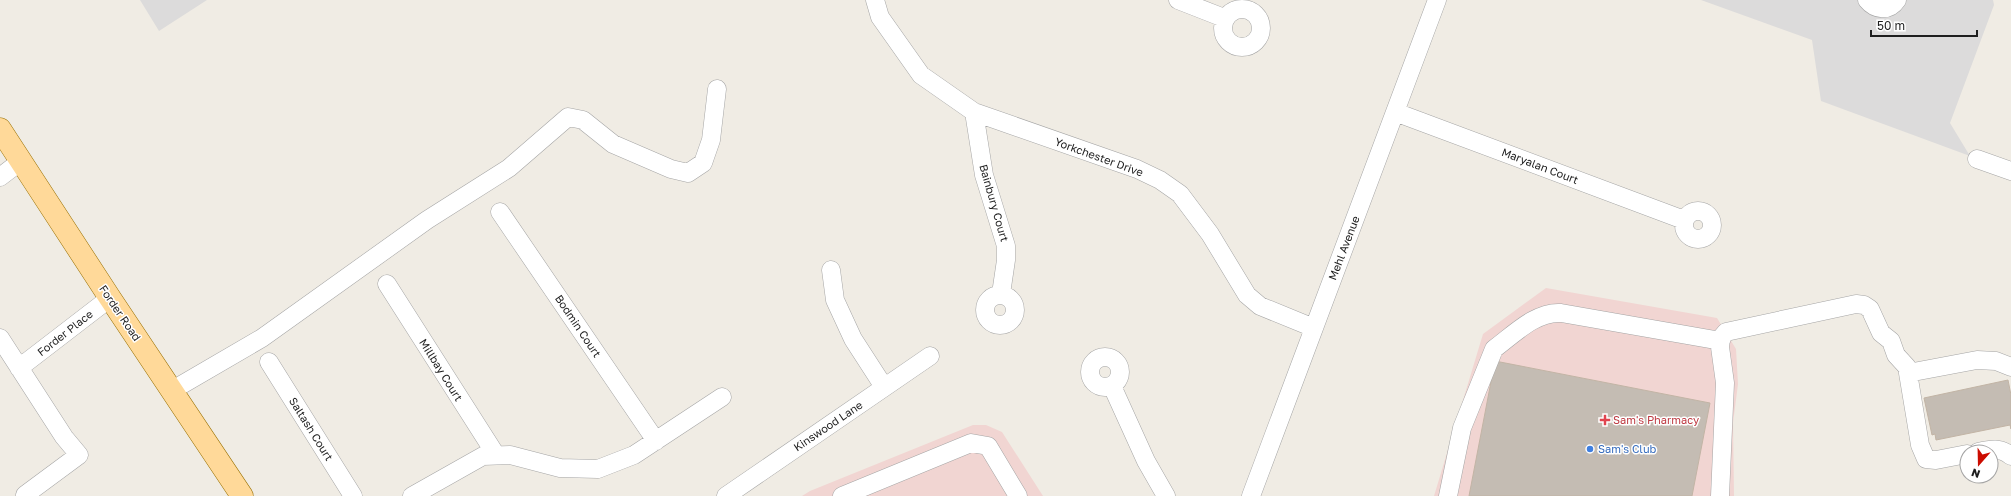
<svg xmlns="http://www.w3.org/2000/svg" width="2011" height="496" font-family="'Golos Text',sans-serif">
	<rect width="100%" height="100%" fill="#f0ece4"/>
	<path fill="#dcdbdb" d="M 140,0 L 207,0 L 159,31 Z
		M 1701,0 L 1993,0 L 1994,5 L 1950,123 L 1970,156 L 1821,101 L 1812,40 Z"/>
	<path fill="#f1d5d2" d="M 1546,288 L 1717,318 L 1736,349 L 1738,384 L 1733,423 L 1734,496 L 1434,496 L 1483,334 Z
		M 973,425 L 986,425 L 1002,432 L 1043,496 L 802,496 L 810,491 Z"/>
	<path fill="#c4bcb3" stroke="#c2b4a5" d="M 1495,361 L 1710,403 L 1692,496 L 1469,496 Z
		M 2008,380 L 2011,395 L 2011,429 L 2010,425 L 1936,440 L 1935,434 L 1932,435 L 1924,398 Z"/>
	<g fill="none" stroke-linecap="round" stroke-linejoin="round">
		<defs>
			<path id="minor" d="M 875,0 L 880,17 L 921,75 L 974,112 L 1137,169 L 1160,180 L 1180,194 L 1210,234 L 1247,295 L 1260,306 L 1314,328
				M 1178,0 L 1224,18
				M 1867,0 C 1875,10 1889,12 1897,0
				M1223 28a19 19 0 1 1 38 0a19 19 0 1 1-38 0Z
				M 974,112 L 984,175 L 1006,246 L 1006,260 L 1001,294
				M 1395,112 L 1684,220
				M 1977,159 L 2011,171
				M 0,177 L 21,161
				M1684 225a14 14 0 1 1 28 0a14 14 0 1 1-28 0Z
				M 500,212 L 656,441
				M 831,270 L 835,300 L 853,339 L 884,387
				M 387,284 L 496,455
				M985 310a15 15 0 1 1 30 0a15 15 0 1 1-30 0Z
				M 0,338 L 64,437 L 79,455 L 25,495
				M1090 372a15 15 0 1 1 30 0a15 15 0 1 1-30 0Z
				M 269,362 L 353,496
				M 19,368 L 110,298
				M 1908,373 L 1977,360 L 1996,361 L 2011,367
				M 1112,386 L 1146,461 L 1166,496
				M 171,391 L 262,338 L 427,220 L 509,168 L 568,117 L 583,120 L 613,144 L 671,169 L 688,173 L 703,163 L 711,140 L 717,89
				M 1978,452 C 1991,449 2000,447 2011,456
				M 412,496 L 483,456 L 510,455 L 560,468 L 598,469 L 634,455 L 722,397
				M 726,496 L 930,356
				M 842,496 L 971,443 L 988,446 L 1018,496
				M 1251,496 L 1437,0
				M 1448,496 L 1462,428 L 1494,349 C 1513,335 1536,311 1561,313 L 1721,341
				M 1720,496 L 1725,383 L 1720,347 L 1721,338 L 1726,332 L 1856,304 L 1864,305 L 1870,309 L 1881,333 L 1891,341 L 1896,355 L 1907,367 L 1920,445 L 1926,459 L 1936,460 L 1967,454"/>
			<path id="major" d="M 0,129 L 110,298 L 242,496"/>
		</defs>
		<use href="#minor" stroke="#a5a5a5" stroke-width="19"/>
		<use href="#major" stroke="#986f00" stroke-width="23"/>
		<use href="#minor" stroke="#fff" stroke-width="18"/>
		<use href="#major" stroke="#ffd999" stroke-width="22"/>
	</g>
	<path fill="#e0444e" stroke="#fff" stroke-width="1.5" d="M1603 414h4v4h4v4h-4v4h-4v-4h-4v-4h4z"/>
	<circle fill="#3f7fe0" stroke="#fff" stroke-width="1.5" cx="1590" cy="449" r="4"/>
	<g text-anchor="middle" stroke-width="3" stroke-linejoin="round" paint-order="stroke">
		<g font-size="11" fill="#1e1e1e" stroke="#fff">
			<text transform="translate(1099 157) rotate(20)" y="4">Yorkchester Drive</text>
			<text transform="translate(1540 166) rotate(21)" y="4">Maryalan Court</text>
			<text transform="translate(994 203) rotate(74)" y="4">Bainbury Court</text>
			<text transform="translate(1344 248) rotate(-69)" y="4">Mehl Avenue</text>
			<text transform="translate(120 313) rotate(56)" y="4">Forder Road</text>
			<text transform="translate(578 326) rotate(56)" y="4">Bodmin Court</text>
			<text transform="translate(65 333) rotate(-38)" y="4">Forder Place</text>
			<text transform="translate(441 370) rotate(58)" y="4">Millbay Court</text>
			<text transform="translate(828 426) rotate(-34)" y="4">Kinswood Lane</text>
			<text transform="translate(311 429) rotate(58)" y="4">Saltash Court</text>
		</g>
		<g font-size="11" fill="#be3a42" stroke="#fff" text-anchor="start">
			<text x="1613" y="424">Sam's Pharmacy</text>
		</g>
		<g font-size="11" fill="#366cbe" stroke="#fff" text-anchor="start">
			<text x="1598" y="453">Sam's Club</text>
		</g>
	</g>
	<g transform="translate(1979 464) rotate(200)"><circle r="19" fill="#ffffff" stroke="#a5a5a5"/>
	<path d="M0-3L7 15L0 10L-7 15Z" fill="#cc0c00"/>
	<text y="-6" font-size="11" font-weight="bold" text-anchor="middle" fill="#1e1e1e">N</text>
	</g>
	<path d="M1871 30v6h106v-6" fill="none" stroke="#1e1e1e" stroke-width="2"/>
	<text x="1877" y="30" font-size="12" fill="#1e1e1e" stroke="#ffffff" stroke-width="3" paint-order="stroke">50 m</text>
</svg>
